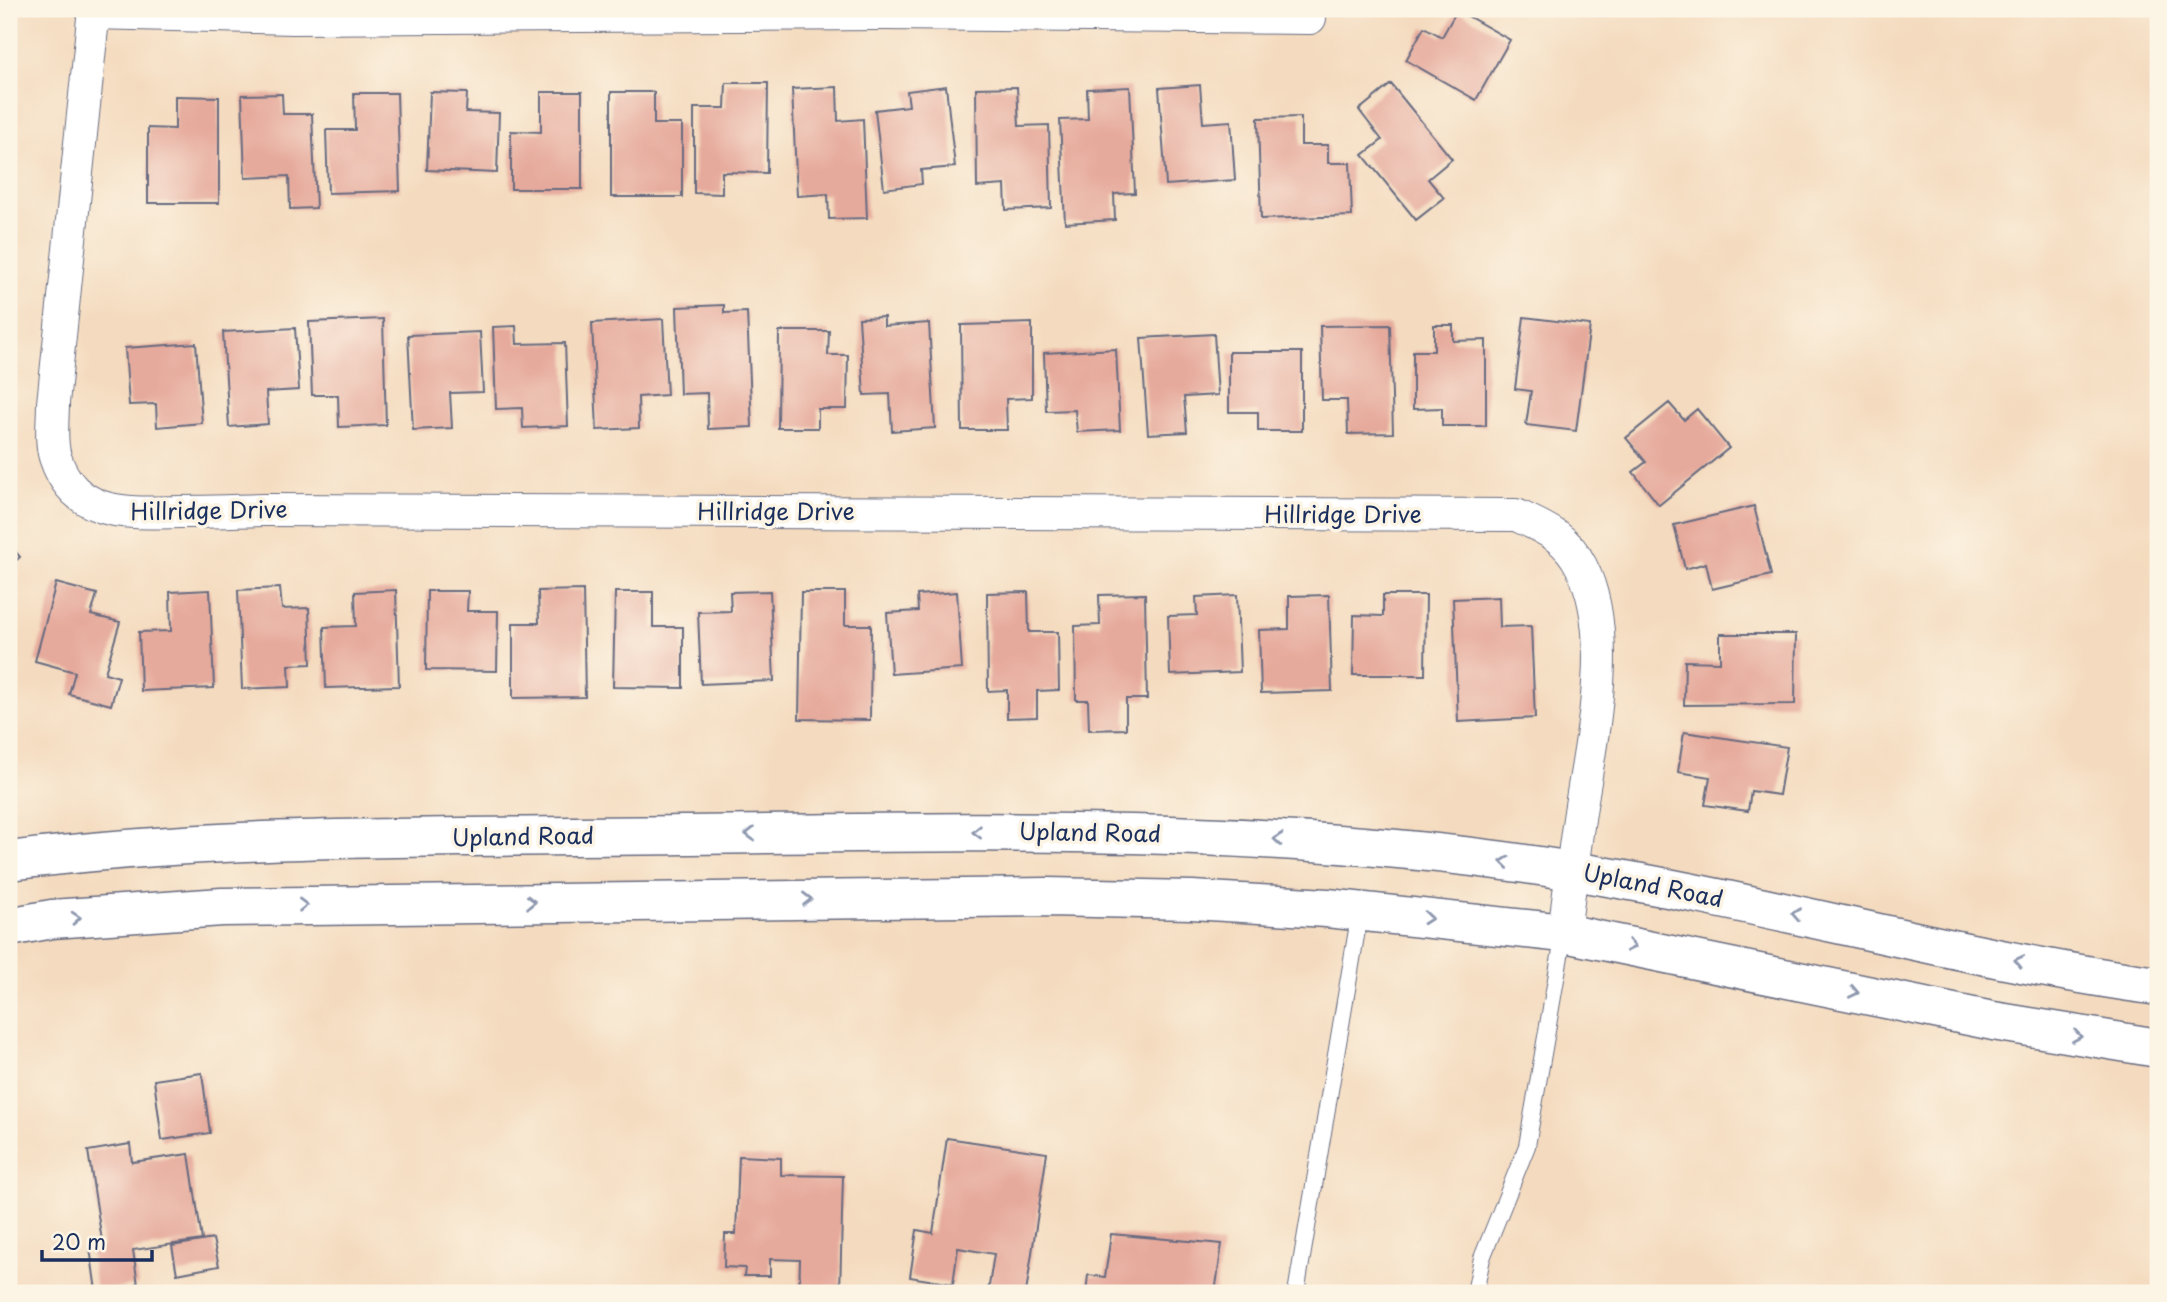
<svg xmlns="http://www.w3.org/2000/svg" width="2167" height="1302" font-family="'Playpen Sans',sans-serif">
	<rect width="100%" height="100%" fill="#fcf5e5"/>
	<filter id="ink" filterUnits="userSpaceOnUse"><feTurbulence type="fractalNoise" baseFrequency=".0143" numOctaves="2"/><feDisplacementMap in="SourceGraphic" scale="14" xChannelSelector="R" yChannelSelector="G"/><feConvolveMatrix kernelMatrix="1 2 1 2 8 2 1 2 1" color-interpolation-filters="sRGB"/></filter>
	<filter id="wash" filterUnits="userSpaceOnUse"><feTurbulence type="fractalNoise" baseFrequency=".00686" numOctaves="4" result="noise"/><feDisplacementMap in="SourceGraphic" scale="28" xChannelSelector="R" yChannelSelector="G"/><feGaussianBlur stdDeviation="1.57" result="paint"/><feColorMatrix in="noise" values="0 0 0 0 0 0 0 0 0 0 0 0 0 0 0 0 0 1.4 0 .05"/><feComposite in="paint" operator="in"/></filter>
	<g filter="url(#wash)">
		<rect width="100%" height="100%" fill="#f4dbbf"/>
		<g id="blocks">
			<path fill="#e6aa9c" d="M 1457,10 L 1510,40 L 1476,100 L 1406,60 L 1424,27 L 1442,37 Z
				M 726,83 L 768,83 L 767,173 L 722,172 L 722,194 L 694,193 L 694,108 L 725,108 Z
				M 1391,84 L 1452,159 L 1428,179 L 1444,198 L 1416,220 L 1363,155 L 1382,140 L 1359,110 Z
				M 1200,85 L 1203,123 L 1231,121 L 1235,180 L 1166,185 L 1159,88 Z
				M 946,86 L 955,167 L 921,170 L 922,184 L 884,189 L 875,110 L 909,106 L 907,91 Z
				M 837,87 L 838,121 L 863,119 L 867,218 L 829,219 L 828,194 L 797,196 L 792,89 Z
				M 1017,87 L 1019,126 L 1049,125 L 1051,208 L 1006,210 L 1005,185 L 977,187 L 976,88 Z
				M 1130,87 L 1135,193 L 1114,194 L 1115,220 L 1065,223 L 1060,120 L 1088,119 L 1087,89 Z
				M 430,92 L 467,93 L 466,112 L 499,113 L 497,173 L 427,170 Z
				M 541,92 L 582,92 L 582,189 L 511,189 L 511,131 L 541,132 Z
				M 611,92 L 654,92 L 654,124 L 682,124 L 682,197 L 611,197 Z
				M 354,93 L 397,93 L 400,191 L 328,193 L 326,130 L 355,130 Z
				M 282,94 L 283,114 L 312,114 L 316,208 L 290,209 L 289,176 L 245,178 L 242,95 Z
				M 175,96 L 219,97 L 219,203 L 148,203 L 148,128 L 175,129 Z
				M 1301,117 L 1301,145 L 1328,145 L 1328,163 L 1350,163 L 1352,216 L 1261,219 L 1258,118 Z
				M 724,305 L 724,313 L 747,312 L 752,427 L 708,429 L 707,393 L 680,394 L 677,307 Z
				M 884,317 L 884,326 L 929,323 L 935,428 L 892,431 L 890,394 L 864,395 L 859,318 Z
				M 1524,317 L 1590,325 L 1576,431 L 1526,425 L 1531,391 L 1515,389 Z
				M 383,319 L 386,425 L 339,427 L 338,395 L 312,395 L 309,322 Z
				M 663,319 L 667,395 L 638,397 L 639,428 L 597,430 L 592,323 Z
				M 1032,323 L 1032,398 L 1006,399 L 1007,430 L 962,430 L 961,325 Z
				M 1390,325 L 1393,433 L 1348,434 L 1347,400 L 1322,400 L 1320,326 Z
				M 1434,325 L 1453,325 L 1453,341 L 1486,340 L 1486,426 L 1442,426 L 1442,408 L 1413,409 L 1413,351 L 1434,351 Z
				M 516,326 L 517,344 L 565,343 L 568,426 L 523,428 L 522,408 L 496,409 L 493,327 Z
				M 295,328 L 299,390 L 266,392 L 268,424 L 229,427 L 223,332 Z
				M 779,331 L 829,331 L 828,355 L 848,355 L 847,409 L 818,409 L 818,428 L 778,428 Z
				M 480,332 L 483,392 L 450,393 L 452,428 L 413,430 L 408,335 Z
				M 1214,334 L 1218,395 L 1184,397 L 1187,432 L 1148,434 L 1141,338 Z
				M 196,343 L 202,423 L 157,427 L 156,404 L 129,405 L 125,348 Z
				M 1116,349 L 1120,430 L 1077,432 L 1075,410 L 1046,411 L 1044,353 Z
				M 1229,352 L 1302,352 L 1302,431 L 1258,431 L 1258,412 L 1229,412 Z
				M 1669,403 L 1684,420 L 1697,409 L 1729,448 L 1659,505 L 1633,472 L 1646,462 L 1626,438 Z
				M 1754,506 L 1771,575 L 1712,589 L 1706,563 L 1685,569 L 1674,525 Z
				M 9,544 L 20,557 L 9,567 Z
				M 56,583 L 97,594 L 91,615 L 120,622 L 105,673 L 119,677 L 111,705 L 69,694 L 75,672 L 35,661 Z
				M 280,588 L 282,609 L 309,608 L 311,664 L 289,665 L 290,687 L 242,689 L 238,590 Z
				M 210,590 L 214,688 L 141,691 L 139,632 L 171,631 L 170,592 Z
				M 396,590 L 399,686 L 326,688 L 324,627 L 356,626 L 355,592 Z
				M 583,590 L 585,697 L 513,698 L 513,623 L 539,623 L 538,591 Z
				M 427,591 L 468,591 L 467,611 L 498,611 L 497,671 L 426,670 Z
				M 770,591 L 774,681 L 701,684 L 698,612 L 731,611 L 730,592 Z
				M 615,592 L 653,592 L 653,627 L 683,627 L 683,688 L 613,687 Z
				M 801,592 L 845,592 L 845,625 L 871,625 L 870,720 L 799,719 Z
				M 957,592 L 962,669 L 891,674 L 887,613 L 918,611 L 917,595 Z
				M 1028,592 L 1029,632 L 1058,632 L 1059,690 L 1037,691 L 1037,717 L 1007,718 L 1007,690 L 988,691 L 987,593 Z
				M 1145,594 L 1147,699 L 1126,699 L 1126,729 L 1089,730 L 1088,700 L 1076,700 L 1075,626 L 1100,625 L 1099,595 Z
				M 1237,595 L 1240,672 L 1170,675 L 1168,616 L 1197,615 L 1196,597 Z
				M 1329,595 L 1332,691 L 1261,693 L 1259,630 L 1289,629 L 1289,596 Z
				M 1383,595 L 1426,595 L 1425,675 L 1353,675 L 1354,615 L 1383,616 Z
				M 1499,597 L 1500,627 L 1531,626 L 1535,718 L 1458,722 L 1453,599 Z
				M 1720,634 L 1796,634 L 1795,704 L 1684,705 L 1685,661 L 1720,662 Z
				M 1684,732 L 1787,747 L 1779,795 L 1751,791 L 1748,811 L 1705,805 L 1710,777 L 1678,772 Z
				M 202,1073 L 210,1133 L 162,1140 L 154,1080 Z
				M 947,1138 L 1047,1153 L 1026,1293 L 988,1292 L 994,1254 L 958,1248 L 953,1284 L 910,1277 L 917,1230 L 933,1233 Z
				M 130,1144 L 132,1162 L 189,1154 L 202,1240 L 133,1250 L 138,1285 L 96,1291 L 90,1248 L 103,1247 L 88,1151 Z
				M 739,1156 L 781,1158 L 781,1175 L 843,1176 L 840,1293 L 799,1293 L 800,1260 L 770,1259 L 770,1276 L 744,1276 L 745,1268 L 724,1267 L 725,1234 L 736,1234 Z
				M 1111,1234 L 1222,1244 L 1215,1293 L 1086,1293 L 1088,1275 L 1105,1277 Z
				M 213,1239 L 219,1266 L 177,1274 L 172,1246 Z"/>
		</g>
	</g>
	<g filter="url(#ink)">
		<use href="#blocks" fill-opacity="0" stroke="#676b80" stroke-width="2"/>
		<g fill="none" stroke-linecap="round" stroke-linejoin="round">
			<defs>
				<path id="service" d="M 1296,1293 L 1360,912
					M 1475,1293 L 1482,1258 L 1527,1146 L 1564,933"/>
				<path id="minor" d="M 94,9 L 53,403 C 53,420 50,440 55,457 C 75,518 127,513 180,512 C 209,512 237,511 266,510 L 1516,515 C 1544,528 1566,536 1581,566 C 1616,633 1591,740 1580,812 C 1574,852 1569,893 1564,933
					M 93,13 L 293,18 L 882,14 L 1310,18"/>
				<path id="secondary" d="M 9,861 C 232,833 457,838 682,835 C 979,832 1277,823 1572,871 C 1768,902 1961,959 2158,986
					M 9,927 L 52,919 L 222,907 L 1047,897 L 1192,900 L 1327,908 L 1564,933 L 1993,1021 L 2158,1048"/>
			</defs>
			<use href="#service" stroke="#676b80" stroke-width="18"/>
			<use href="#minor" stroke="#676b80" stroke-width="34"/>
			<use href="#secondary" stroke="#676b80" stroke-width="41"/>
			<use href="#service" stroke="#fff" stroke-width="16"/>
			<use href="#minor" stroke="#fff" stroke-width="32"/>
			<use href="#secondary" stroke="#fff" stroke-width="38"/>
		</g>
		<defs><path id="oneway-chevron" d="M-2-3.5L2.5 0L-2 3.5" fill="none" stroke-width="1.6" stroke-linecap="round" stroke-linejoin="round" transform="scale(1.75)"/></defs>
		<g stroke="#8d97ae">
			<use href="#oneway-chevron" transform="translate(977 832) rotate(179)"/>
			<use href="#oneway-chevron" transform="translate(750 834) rotate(179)"/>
			<use href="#oneway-chevron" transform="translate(1278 839) rotate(-175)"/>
			<use href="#oneway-chevron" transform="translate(1505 862) rotate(-173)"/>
			<use href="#oneway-chevron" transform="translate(807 899) rotate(-1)"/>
			<use href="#oneway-chevron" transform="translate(531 902) rotate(-1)"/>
			<use href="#oneway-chevron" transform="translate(303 905) rotate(-1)"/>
			<use href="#oneway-chevron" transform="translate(1796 914) rotate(-169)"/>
			<use href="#oneway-chevron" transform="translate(76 918) rotate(-4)"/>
			<use href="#oneway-chevron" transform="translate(1428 918) rotate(5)"/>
			<use href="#oneway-chevron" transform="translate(1631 946) rotate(11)"/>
			<use href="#oneway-chevron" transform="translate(2019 961) rotate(-168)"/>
			<use href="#oneway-chevron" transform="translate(1854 992) rotate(12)"/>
			<use href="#oneway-chevron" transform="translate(2077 1036) rotate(9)"/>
		</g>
	</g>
	<g text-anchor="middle" stroke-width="7" stroke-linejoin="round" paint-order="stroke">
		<g font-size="23" fill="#1b2f5e" stroke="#fcf5e5">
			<text transform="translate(209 511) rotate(-1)" y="8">Hillridge Drive</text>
			<text x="776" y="520">Hillridge Drive</text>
			<text x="1343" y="523">Hillridge Drive</text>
			<text transform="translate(1090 833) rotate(1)" y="8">Upland Road</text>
			<text transform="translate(523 837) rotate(-1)" y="8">Upland Road</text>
			<text transform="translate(1653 886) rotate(11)" y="8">Upland Road</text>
		</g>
	</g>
	<rect width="2167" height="1302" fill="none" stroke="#fcf5e5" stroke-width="35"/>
	<path d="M42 1250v10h110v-10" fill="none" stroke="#1b2f5e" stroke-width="3.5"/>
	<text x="52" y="1250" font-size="21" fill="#1b2f5e" stroke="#fcf5e5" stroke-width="5" paint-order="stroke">20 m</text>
</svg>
